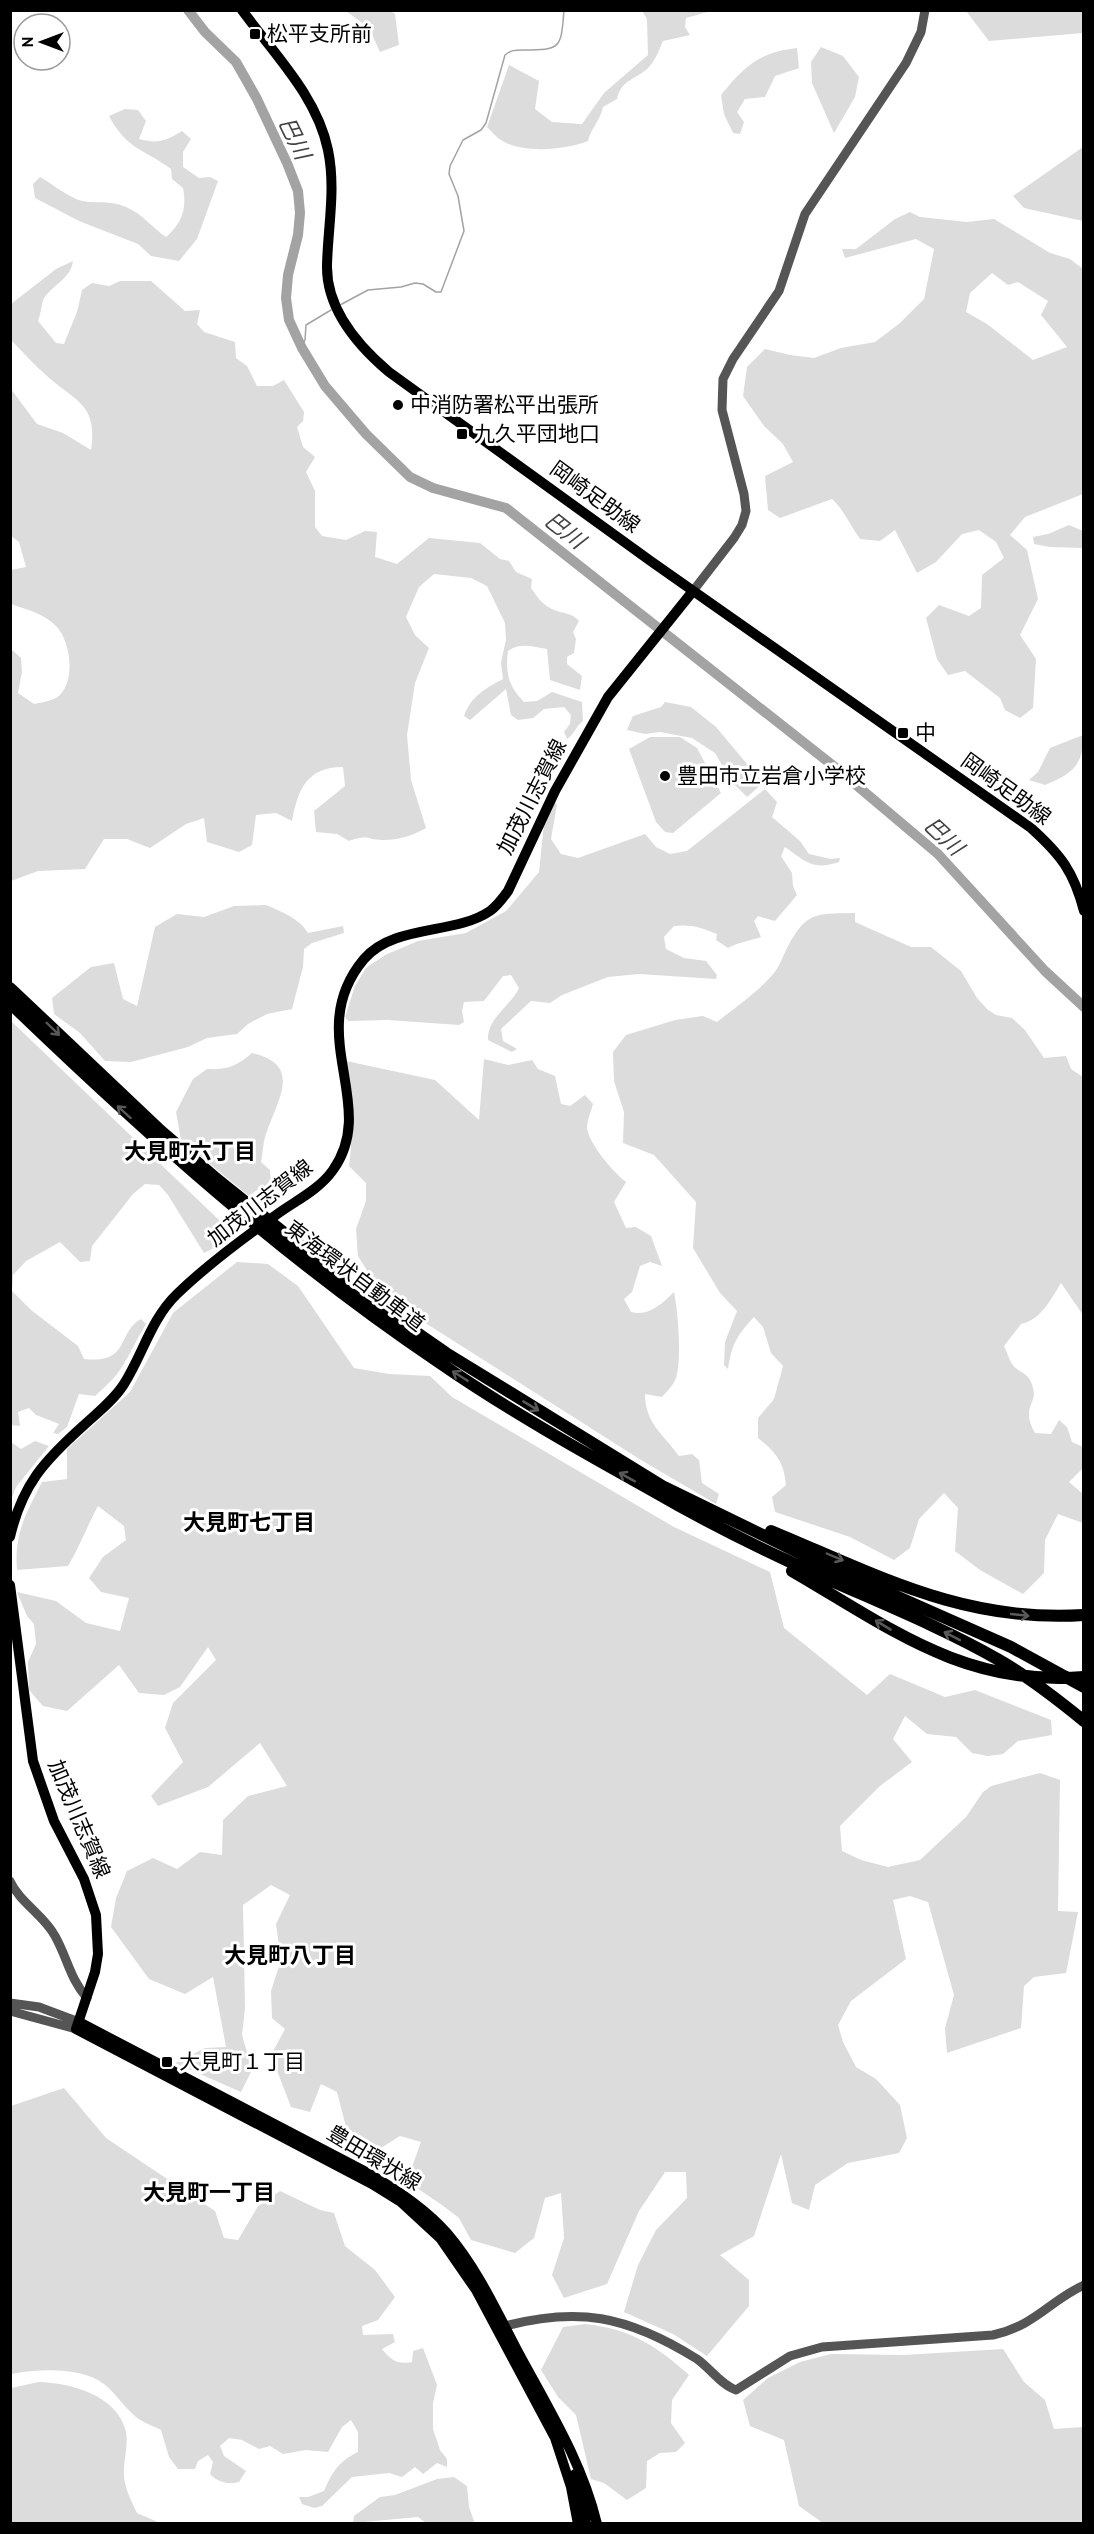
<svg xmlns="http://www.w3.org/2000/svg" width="1094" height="2534" font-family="'PT Sans','Noto Sans JP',sans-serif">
	<rect width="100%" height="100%" fill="#fff"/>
	<path fill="#dcdcdc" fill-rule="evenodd" d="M 346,11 L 391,11 L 395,14 L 399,45 L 380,52 L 369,28 Z
		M 642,11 L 711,11 L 686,18 L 685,27 L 690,35 L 663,41 C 659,51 654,63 646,70 C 633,80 621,81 617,99 L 603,107 C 600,121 591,128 588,141 C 566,150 521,154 501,140 C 496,137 491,131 487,127 L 509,65 L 539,81 L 535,109 L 552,122 L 582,124 L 604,93 L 648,55 L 647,19 Z
		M 966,11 L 1083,11 L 1083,33 L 989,41 Z
		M 821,47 L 843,56 L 859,77 L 855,97 L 834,133 L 812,83 L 811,62 Z
		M 797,48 L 799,68 L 775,76 L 765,97 L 745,99 L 737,112 L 744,122 L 740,134 L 733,133 L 724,114 L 721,95 C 744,66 760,52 797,48 Z
		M 125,109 L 138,110 L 146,121 L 139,139 C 157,144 166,141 182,131 L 191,139 L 183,152 L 183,167 L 199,178 L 210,177 L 218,181 L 197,239 L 179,261 L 151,256 L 138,244 L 79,221 L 35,198 L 33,184 L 40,177 C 52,184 63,193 76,199 C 90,205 108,199 126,207 C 143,214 151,227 166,237 C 182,223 187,209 183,188 L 172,179 L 171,169 C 143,148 128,151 109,116 Z
		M 1083,147 L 1083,221 L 1024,208 L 1013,196 Z
		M 910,212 L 920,217 L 967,222 L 994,219 L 1050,253 L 1070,259 L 1083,269 L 1083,494 L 1025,517 L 1010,535 L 1027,550 L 1038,599 L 1020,635 L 1036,659 L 1033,708 L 1020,718 L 1005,710 L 1000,698 L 965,671 L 948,675 L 937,659 L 926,618 L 939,605 L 969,616 L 981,608 L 982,575 L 1004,558 L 996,542 L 979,530 L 962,534 L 936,562 L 917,573 L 895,530 L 880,541 L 860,539 C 850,525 844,510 832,499 L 780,518 L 768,510 L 765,476 L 793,462 L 783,444 L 764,426 L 743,396 L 747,367 L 765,349 L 790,355 L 814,358 L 841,348 L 875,342 L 900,323 L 924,299 L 934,249 L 916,239 L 845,258 L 842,249 L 856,249 L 895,219 ZM 992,273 L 1008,285 L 1018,282 L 1048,301 L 1041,315 L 1067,347 L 1033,360 L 987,324 L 966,312 L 970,293 Z
		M 73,261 C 71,278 53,285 44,298 C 41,304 41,314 38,321 L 56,343 L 64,344 L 77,312 L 82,290 L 92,283 L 109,286 L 120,281 L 151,281 L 185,311 L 200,310 L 197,324 L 204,332 L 235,342 L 236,358 L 247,366 L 257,386 L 273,386 L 284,380 L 304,412 L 303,421 L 297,427 L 303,447 L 315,457 L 306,472 L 315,491 L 315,527 L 322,536 L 346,540 L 365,531 L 377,532 L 375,557 L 397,564 L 429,538 L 480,543 L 500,559 L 509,561 L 516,572 L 532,579 L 531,588 C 537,597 543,605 552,609 C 562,614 571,612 579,621 L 573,632 L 576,639 L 574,653 L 567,657 L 567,664 L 582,676 L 580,690 L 550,680 L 547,649 C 534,647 520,642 508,651 C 505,673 509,687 524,702 L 537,701 L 552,692 L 582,702 L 583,721 C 576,726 574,735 567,739 L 564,732 L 570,724 L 571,715 L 564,707 L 544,709 L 533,718 L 518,720 L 511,715 L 506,689 L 470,720 L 464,716 C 471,696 486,688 503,679 L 501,662 L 506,640 L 505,623 L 487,586 L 471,578 L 434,574 L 419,587 L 406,617 L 415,635 L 429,648 L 415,683 L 407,735 L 411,780 L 426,828 C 412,836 399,840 383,840 C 366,840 369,834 349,841 L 337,834 L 316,832 L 314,811 L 345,786 L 343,767 C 307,767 298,789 292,821 L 276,813 L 256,815 L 252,845 L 239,852 L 207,842 L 204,818 L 186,824 L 150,848 L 127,839 L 104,839 L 85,869 L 38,871 L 11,881 L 11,649 L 21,658 L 22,672 L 18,693 L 34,704 C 40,703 50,701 56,698 C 77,685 71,641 56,626 C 43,613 28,610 11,604 L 11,570 L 26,567 L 19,542 L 11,536 L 11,389 L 37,424 L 63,433 L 91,450 C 98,404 76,402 47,376 C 34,365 23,352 11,340 L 11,304 L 56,269 Z
		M 1069,525 L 1083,531 L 1083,548 L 1050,547 L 1034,544 L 1033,537 L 1048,534 Z
		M 665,702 L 691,707 L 716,727 L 763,783 L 747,797 L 731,781 L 715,753 L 692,738 L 660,732 L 645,734 L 627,730 L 633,716 L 661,707 Z
		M 1083,735 C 1084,765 1072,774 1045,785 L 1029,780 L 1038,772 L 1050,748 Z
		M 650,737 L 680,737 L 697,748 L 721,793 L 673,833 L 665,832 L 656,822 L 629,749 Z
		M 765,789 L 777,802 L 772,817 L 800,841 L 809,854 L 831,859 L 840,858 L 839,862 C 812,871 805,861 785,847 L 781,856 L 792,873 L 793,886 L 797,895 L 775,921 L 758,916 L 754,921 L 761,937 C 749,941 739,942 728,948 L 716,940 L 717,934 C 701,927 690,924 674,926 L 664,937 L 666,949 L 684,958 L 706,961 L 717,975 L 716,979 L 639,974 L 608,977 L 562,995 L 550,1003 L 531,1001 L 501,1029 L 503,1041 L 517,1049 L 512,1052 L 488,1040 C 487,1018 510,1007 519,988 L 511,975 L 503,976 L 484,1001 L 464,1002 L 462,1011 L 464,1022 L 459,1025 L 387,1020 L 348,1021 L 345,1017 L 355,986 L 366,968 L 385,955 L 418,941 L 466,933 L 506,911 L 539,872 L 544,824 L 554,803 L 557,804 L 551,839 L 561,854 L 578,858 L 645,834 L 656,847 L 670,854 L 687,851 Z
		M 266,905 C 282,912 299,918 308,933 L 343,926 L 344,933 L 312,943 L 304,949 L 303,967 L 292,1009 L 267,1014 L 248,1024 L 237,1034 L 207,1038 L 188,1047 L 131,1062 L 105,1061 L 80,1033 L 54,1014 L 52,998 L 91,967 L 114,963 L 123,999 L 137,1006 L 155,927 L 177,914 L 204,917 L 234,906 Z
		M 855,913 L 855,922 L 911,947 L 931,947 L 961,971 L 977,998 L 988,1010 L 996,1015 L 1012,1018 L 1025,1030 L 1044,1058 L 1066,1056 L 1071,1069 L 1083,1077 L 1083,1315 L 1061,1283 C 1051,1299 1041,1320 1021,1324 L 1004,1346 C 1007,1352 1009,1359 1012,1364 C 1020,1375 1029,1371 1033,1388 C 1038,1404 1020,1407 1035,1433 L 1051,1434 L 1059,1420 L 1067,1427 L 1072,1442 L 1083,1447 L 1083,1468 L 1069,1482 L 1083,1494 L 1083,1523 L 1058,1514 L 1045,1540 L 1044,1573 L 1023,1594 L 980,1570 L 955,1551 L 958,1508 L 944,1493 L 919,1519 L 910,1548 L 894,1560 L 850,1537 L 775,1512 L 772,1497 L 786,1485 C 784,1462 776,1452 758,1438 L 758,1418 L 774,1399 L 783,1366 L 771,1353 L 763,1327 L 754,1317 C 737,1335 732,1344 728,1369 L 724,1365 L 725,1342 L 737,1311 L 720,1293 L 693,1248 L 696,1202 L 654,1155 L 623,1143 L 624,1112 L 614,1081 L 613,1052 L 626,1035 L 675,1020 L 703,1016 L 717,1022 C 737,1006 757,993 774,973 C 780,966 783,956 787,948 C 807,911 815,914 855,913 Z
		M 11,1021 L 219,1220 L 227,1233 L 224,1243 L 204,1253 L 168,1195 L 159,1185 L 145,1184 L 133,1194 L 92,1246 L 90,1261 L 80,1262 L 60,1242 L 26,1261 L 13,1275 L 12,1291 L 31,1310 L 78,1346 L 84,1359 C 131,1364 116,1333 141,1319 L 146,1324 C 137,1338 131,1353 122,1367 C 115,1378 105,1387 95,1396 L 79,1394 L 67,1427 L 58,1434 L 53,1433 L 59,1424 L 36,1415 L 29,1408 L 18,1412 L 20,1426 L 11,1425 Z
		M 252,1053 C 304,1065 277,1100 266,1134 C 263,1142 263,1153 261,1162 L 270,1170 L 271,1184 L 261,1187 L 249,1196 L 181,1140 L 176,1112 L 193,1079 L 207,1069 C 227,1070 237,1066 252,1053 Z
		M 484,1059 L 508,1065 L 532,1060 L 538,1069 L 555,1076 L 561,1104 L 570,1106 L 585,1095 L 593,1104 C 591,1111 587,1121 587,1128 C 589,1144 614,1173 626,1182 L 614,1202 L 626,1228 L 636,1227 L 651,1236 L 662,1266 L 650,1262 L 640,1266 L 632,1292 L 624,1299 L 631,1312 C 648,1317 662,1304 674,1292 C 678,1312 682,1358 676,1378 C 673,1386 667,1391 662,1397 L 645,1394 C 645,1423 663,1434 679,1456 L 692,1454 L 699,1460 L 702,1483 L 719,1494 L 716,1504 L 641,1460 L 397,1305 L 375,1283 L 358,1256 L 356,1229 L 366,1201 L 366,1183 L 349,1166 C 354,1132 351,1096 346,1061 L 435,1080 L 479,1120 Z
		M 237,1262 L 268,1264 L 298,1286 L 354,1368 L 389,1374 L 430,1376 L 452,1397 L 674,1527 L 770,1572 L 784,1628 L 867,1695 L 890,1674 L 945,1697 L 975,1690 L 1051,1720 L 1052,1735 L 1018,1741 L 1003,1754 L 988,1756 L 972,1753 L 956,1737 L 927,1734 L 905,1716 L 893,1739 L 912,1762 L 880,1786 L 840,1826 L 842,1851 L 861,1860 L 888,1867 L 920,1860 L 966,1817 L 983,1792 L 991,1786 L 1040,1773 L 1060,1780 L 1058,1911 L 1078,1912 L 1066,1973 L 1034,1977 L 1024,1986 L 1021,2028 L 947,2053 L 945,2028 L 954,1995 L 928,1902 L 910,1896 L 893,1900 L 906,1959 L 851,2001 L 838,2025 L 843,2042 L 856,2067 L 876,2079 L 900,2105 L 907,2138 L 899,2153 L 848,2163 L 815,2185 L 809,2210 L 792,2203 L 781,2154 L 754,2236 L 720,2255 L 749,2280 L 749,2306 L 707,2356 L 673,2334 L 624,2312 L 638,2265 L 656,2230 L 687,2198 L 686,2172 L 665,2172 L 639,2211 L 607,2284 L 564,2298 L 552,2275 L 564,2238 L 561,2193 L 545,2198 L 534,2238 L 515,2253 L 471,2240 L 459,2218 L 442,2205 L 402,2178 L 412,2167 L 421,2142 L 400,2136 L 376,2151 L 342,2140 L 346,2127 L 337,2092 L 321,2084 L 310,2112 L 291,2107 L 271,2055 L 285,2029 L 272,2018 L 271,1991 L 281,1960 L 276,1924 L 290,1895 L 271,1885 L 243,1905 L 245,2008 L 242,2035 L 252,2070 L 241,2092 L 175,2063 L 205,2048 L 226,2047 L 213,1977 L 185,1994 L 149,1979 L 111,1927 L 116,1898 L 127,1871 L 153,1858 L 177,1869 L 200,1852 L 222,1855 L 223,1820 L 248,1796 L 287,1786 L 260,1743 L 208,1787 L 158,1806 L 151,1796 L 183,1762 L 165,1728 L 173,1703 L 216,1660 L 208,1647 L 180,1687 L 164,1695 L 139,1693 L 119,1665 L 67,1711 L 43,1706 L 29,1690 L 28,1662 L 36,1644 L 34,1624 L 27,1616 L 17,1592 L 56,1601 L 86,1623 L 120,1631 L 129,1598 L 101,1592 L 89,1578 L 103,1557 L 126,1540 L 124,1526 L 98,1506 C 87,1526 80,1546 68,1566 L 17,1570 C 14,1533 26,1514 42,1482 L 67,1479 L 67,1449 L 130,1392 L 173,1313 Z
		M 35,1441 L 49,1446 L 16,1487 L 11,1500 L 11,1442 L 21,1449 Z
		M 64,2088 L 106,2138 L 215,2211 L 224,2238 L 238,2240 L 258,2206 L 280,2191 L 320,2210 L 334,2213 L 345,2246 L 375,2270 L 395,2297 L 378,2320 L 362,2326 L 363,2335 L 393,2334 L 395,2342 L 382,2349 C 391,2360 397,2365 412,2362 L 413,2351 L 423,2348 L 437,2385 L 433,2403 L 433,2429 L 440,2450 L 447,2459 L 447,2467 L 437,2463 L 423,2474 L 415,2467 L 402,2477 L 389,2473 L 352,2477 L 322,2506 L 314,2508 L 302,2504 L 299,2497 L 308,2497 L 324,2491 C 333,2471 338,2462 358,2452 L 358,2432 L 351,2420 L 342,2427 L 328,2452 L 306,2450 L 283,2454 L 270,2446 L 259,2449 L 242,2440 L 229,2438 L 220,2446 L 224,2456 L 246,2471 L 239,2482 C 229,2485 217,2482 210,2474 L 213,2462 L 208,2455 L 198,2461 L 195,2469 L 178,2469 L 169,2457 L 161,2430 C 153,2426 142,2422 136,2417 C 122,2406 114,2389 98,2380 C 74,2367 37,2369 11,2374 L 11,2106 Z
		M 585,2324 C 631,2329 655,2345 689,2375 L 672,2400 L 671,2423 L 685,2443 L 676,2452 L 660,2453 L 647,2461 L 646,2488 L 627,2500 L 604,2483 L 591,2479 L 576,2415 L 558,2397 L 541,2370 L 563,2327 Z
		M 1003,2349 L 1024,2382 L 1045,2400 L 1054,2429 L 1083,2427 L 1083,2523 L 823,2523 L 799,2506 L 784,2440 L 750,2426 L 743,2400 L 768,2378 L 800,2362 L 831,2354 L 904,2355 Z
		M 39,2382 C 70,2383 118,2395 126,2432 C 129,2448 121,2467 125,2483 C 127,2493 133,2504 137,2513 L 160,2523 L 11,2523 L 11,2388 Z
		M 454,2477 L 467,2486 L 469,2507 L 474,2521 L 473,2523 L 426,2523 L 418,2517 L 353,2523 L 354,2516 L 380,2497 L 395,2495 L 437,2479 Z"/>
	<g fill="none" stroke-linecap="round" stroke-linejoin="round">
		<path stroke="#a3a3a3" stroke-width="1.5" d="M 340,305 L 368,290 L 401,287 L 415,283 L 423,284 L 436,292 L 441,292 L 464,231 L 458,196 L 449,174 L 450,166 L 463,140 L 481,130 L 486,123 L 505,55 C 511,50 515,50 523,50 C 561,50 561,49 564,10
			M 300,350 L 305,340 L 306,325 L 331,310"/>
		<path stroke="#a3a3a3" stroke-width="10" d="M 188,10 L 205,32 L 236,62 L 257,99 L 287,163 L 298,191 L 300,213 L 298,235 L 288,275 L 286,298 L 289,320 L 302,348 L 325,386 L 366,434 L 410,477 L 433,488 L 506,508 L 836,768 L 938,854 L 1045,971 L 1084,1007"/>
		<path stroke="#555" stroke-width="9" d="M 693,591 L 734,538 L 742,525 L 746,511 L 744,494 L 722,410 L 723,379 L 733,359 L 779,291 L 805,214 L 906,63 L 921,32 L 925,10
			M 10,1881 C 20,1903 44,1915 55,1936 C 67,1957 70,1979 87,1998
			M 10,2003 L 39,2007 L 79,2022
			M 10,2011 L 76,2029
			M 498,2328 C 577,2305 628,2316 697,2359 C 710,2368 721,2385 736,2390 L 790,2356 L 822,2347 L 993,2335 C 1036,2325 1048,2302 1084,2285"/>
		<path stroke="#000" stroke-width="10" d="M 242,10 C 274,54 317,96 328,150 C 336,189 328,226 327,265 C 326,309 357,345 389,372 L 652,562 L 1031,828 C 1061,855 1074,872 1084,911
			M 10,1537 C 22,1485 44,1461 83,1426 C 97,1413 114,1400 124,1384 C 143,1354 151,1319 177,1294 C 207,1265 242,1239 276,1215 C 295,1201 319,1190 333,1170 C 380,1104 302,1033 364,959 C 394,924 455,935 490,911 C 497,906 503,898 508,891 L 555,791 L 608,697 L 693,591
			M 10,1585 L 33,1761 L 54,1821 L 84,1879 L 96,1915 L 98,1954 L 95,1972 L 76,2029 L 372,2184 L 401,2202 L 440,2238 L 476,2290 L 555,2438 L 571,2487 L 578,2524
			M 79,2022 L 368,2173 C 396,2189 425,2208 447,2233 C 477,2268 496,2310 517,2350 C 547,2406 582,2461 597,2524
			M 575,2474 L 584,2503 L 586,2524"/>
		<path stroke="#000" stroke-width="12" d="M 10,988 L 161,1131 L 218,1180 L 358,1292 L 446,1353 L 664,1487 L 812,1559 L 1011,1647 L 1084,1687
			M 10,1003 C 145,1133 285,1259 440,1363 C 508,1410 581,1451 653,1491 C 696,1516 741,1539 786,1560 C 857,1594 931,1621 999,1660 C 1029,1677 1057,1699 1084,1721
			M 771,1531 C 877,1575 964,1623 1084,1615
			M 792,1571 C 889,1627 964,1687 1084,1677"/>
	</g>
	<defs><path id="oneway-shaft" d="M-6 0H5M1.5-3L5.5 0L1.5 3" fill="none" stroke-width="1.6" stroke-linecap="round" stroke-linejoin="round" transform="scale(1.5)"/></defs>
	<g stroke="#595959">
		<use href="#oneway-shaft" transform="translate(53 1029) rotate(44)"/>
		<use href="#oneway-shaft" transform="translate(124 1112) rotate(-138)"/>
		<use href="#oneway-shaft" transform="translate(460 1376) rotate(-148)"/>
		<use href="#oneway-shaft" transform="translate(531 1406) rotate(31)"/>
		<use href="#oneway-shaft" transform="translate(627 1477) rotate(-151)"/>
		<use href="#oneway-shaft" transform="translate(835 1557) rotate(23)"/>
		<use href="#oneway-shaft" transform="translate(1020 1615) rotate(6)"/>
		<use href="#oneway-shaft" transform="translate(883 1625) rotate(-149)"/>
		<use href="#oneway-shaft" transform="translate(952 1636) rotate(-153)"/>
	</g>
	<g fill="#000" stroke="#fff" stroke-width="2">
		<rect x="249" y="28" width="12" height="12" rx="3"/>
		<circle cx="398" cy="405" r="6"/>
		<rect x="456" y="428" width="12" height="12" rx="3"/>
		<rect x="897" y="727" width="12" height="12" rx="3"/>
		<circle cx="665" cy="776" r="6"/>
		<rect x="161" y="2056" width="12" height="12" rx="3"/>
	</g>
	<g text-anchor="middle" stroke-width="6" stroke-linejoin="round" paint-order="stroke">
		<g font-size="21" fill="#000" stroke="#fff" text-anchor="start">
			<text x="267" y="41">松平支所前</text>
			<text x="410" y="412">中消防署松平出張所</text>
			<text x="474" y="441">九久平団地口</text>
			<text x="915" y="740">中</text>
			<text x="677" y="783">豊田市立岩倉小学校</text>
			<text x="179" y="2069">大見町１丁目</text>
		</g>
		<g font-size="21" fill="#000" stroke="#fff">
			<text transform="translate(595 497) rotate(36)" y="7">岡崎足助線</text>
			<text transform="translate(1006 789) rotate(36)" y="7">岡崎足助線</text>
			<text transform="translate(532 797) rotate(-63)" y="7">加茂川志賀線</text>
			<text transform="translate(260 1203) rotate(-38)" y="7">加茂川志賀線</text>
			<text transform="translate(355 1276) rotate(37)" y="7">東海環状自動車道</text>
			<text transform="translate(79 1819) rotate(67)" y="7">加茂川志賀線</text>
			<text transform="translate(374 2158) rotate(31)" y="7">豊田環状線</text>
		</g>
		<g font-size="22" font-style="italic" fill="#444" stroke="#fff">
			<text transform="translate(295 138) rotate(64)" y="8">巴川</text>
			<text transform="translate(565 530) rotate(38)" y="8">巴川</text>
			<text transform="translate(944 836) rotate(43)" y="8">巴川</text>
		</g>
		<g font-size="22" font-weight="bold" fill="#000" stroke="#fff">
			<text x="190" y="1159">大見町六丁目</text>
			<text x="249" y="1530">大見町七丁目</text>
			<text x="290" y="1963">大見町八丁目</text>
			<text x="209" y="2200">大見町一丁目</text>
		</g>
	</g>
	<rect width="1094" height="2534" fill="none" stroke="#000000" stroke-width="24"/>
	<g transform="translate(42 42) rotate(270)"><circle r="28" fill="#ffffff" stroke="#999999" stroke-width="1.5"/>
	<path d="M0-4.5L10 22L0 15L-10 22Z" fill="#000000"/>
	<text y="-9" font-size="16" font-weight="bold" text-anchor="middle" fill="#000000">N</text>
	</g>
</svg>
